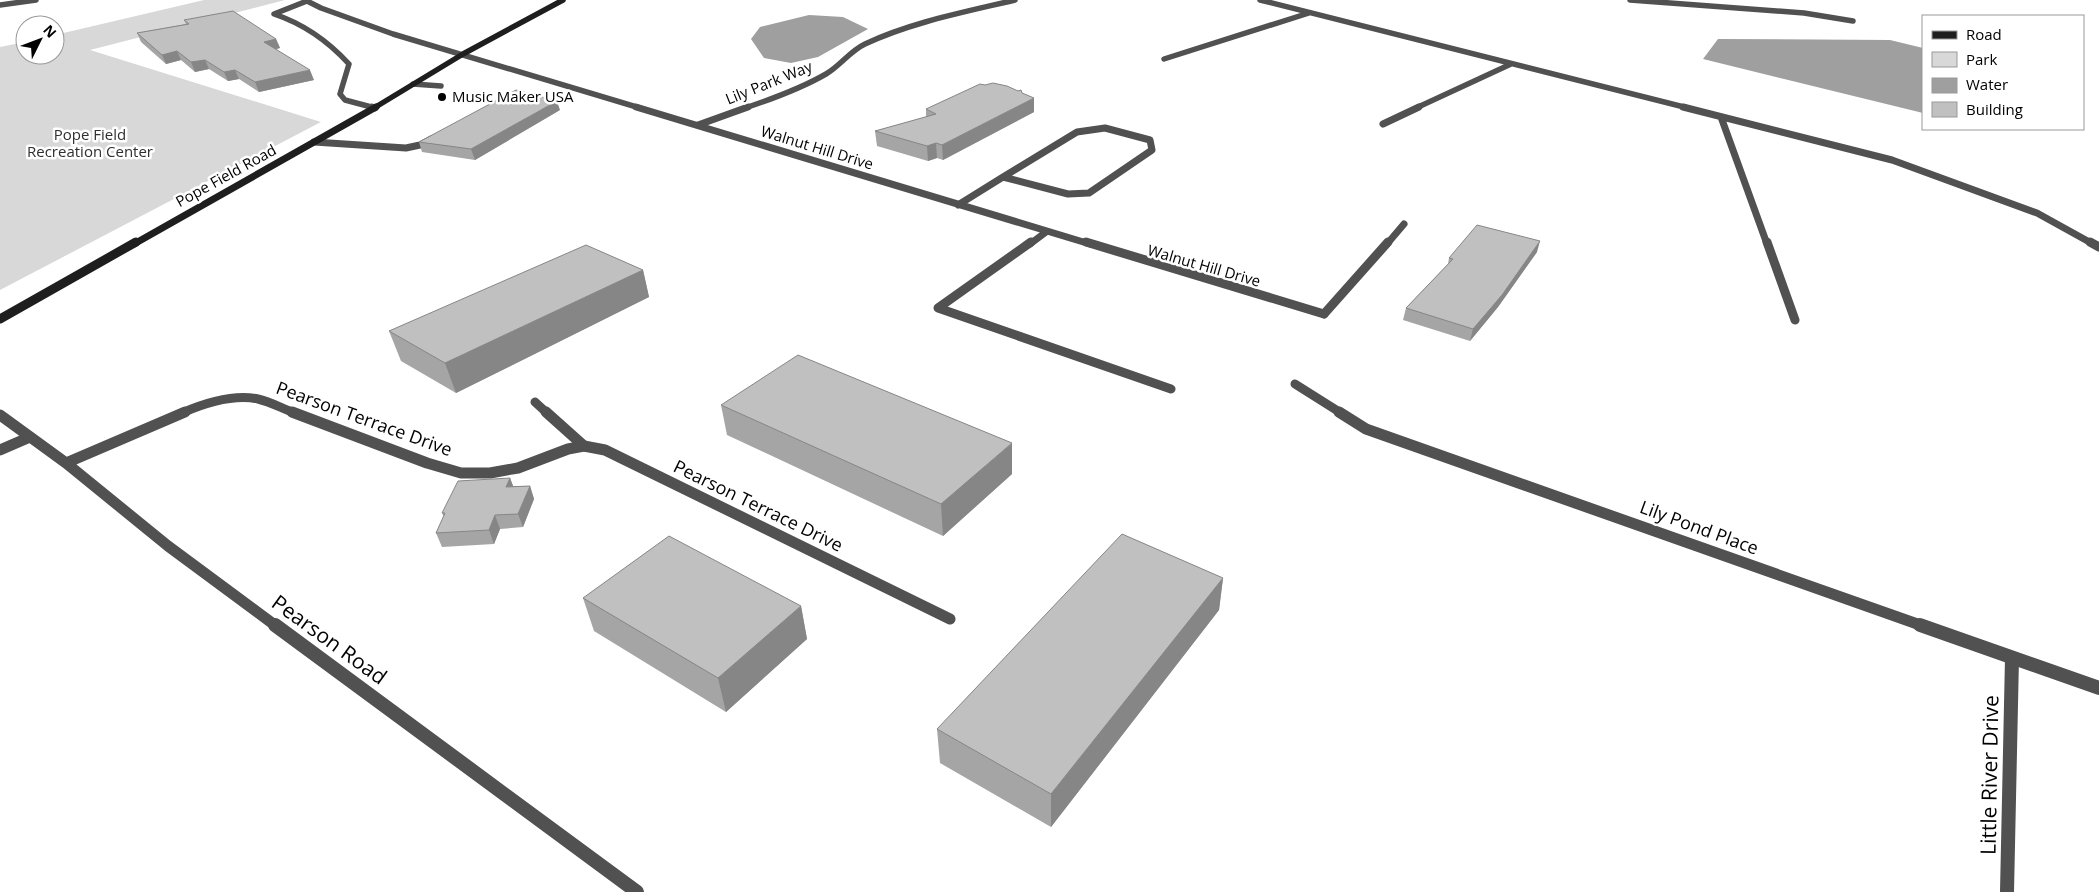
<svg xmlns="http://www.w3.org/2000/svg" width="2099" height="892" font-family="'Open Sans',sans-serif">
	<rect width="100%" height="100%" fill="#fff"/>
	<path fill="#d8d8d8" d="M 204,0 L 285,0 L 90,50 L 321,122 L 0,290 L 0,47 L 25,42 L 25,55 L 55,55 L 55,35 Z"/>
	<path fill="#9f9f9f" d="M 809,15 L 843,17 L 868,29 L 818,57 L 791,63 L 764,58 L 751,39 L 760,27 Z
		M 1718,39 L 1890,40 L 1923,48 L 1923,113 L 1703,59 Z"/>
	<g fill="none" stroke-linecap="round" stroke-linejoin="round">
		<path stroke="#515151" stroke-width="5.5" d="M 413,84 L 441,86"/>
		<path stroke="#515151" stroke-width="7" d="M 1105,128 L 1150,140 L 1152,150 L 1089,193 L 1068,194 L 1003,177 L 1077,132 Z
			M 314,142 L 406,148 L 420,145 L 431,139
			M 958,205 L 1003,177
			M 1030,244 L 1046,232
			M 1387,244 L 1404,224"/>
		<path stroke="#515151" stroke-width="9" d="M 1031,242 L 938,308 L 1171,389
			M 1324,314 L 1388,242
			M 535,402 L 547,413"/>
		<path stroke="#515151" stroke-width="11" d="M 546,412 L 584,446
			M 0,450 L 30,437"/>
		<path stroke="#515151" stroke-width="5.5" d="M 305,0 L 321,8 L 393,34 L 640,108
			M 1260,0 L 1688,108
			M 1630,0 L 1804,13 L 1853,21
			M 307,1 L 274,14 C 304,24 328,41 349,64 L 340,94 L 345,100 L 375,108
			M 0,5 L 36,0
			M 1164,59 L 1309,13
			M 745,108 C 772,99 800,89 826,74 C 840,66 850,51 865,44 C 912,22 965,12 1015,0
			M 1416,108 L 1511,64"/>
		<path stroke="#515151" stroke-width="7" d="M 372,107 L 375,108
			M 636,107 L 1090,244
			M 1683,107 L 1892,160 L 2037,213 L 2093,244
			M 1721,117 L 1767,244
			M 1383,124 L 1419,107
			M 698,125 L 748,107"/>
		<path stroke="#515151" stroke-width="9" d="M 1086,242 L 1324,314
			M 1767,242 L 1795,320
			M 2090,242 L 2099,247
			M 1295,384 L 1341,413
			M 182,413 C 205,403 233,394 258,399 C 271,402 283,409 295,413"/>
		<path stroke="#515151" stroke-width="11" d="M 292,412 L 427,463 L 461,473 L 490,473 L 518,468 L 568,449 L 584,446 L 605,450 L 950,619
			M 1339,412 L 1366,429 L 1923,626
			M 0,415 L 66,463 L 168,546 L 276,626
			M 66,463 L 185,412"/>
		<path stroke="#515151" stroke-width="14" d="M 275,625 L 637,892
			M 1920,625 L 2099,688
			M 2007,892 L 2012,658"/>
		<path stroke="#1e1e1e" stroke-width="5.5" d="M 374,108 L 463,54 L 563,0"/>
		<path stroke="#1e1e1e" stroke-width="7" d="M 134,244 L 376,107"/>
		<path stroke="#1e1e1e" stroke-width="9" d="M 0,319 L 136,242"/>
	</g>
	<path fill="#a5a5a5" d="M 184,20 L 276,39 L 280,48 L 276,49 L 314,80 L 259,92 L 239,79 L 228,81 L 209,69 L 195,72 L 181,60 L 166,64 L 141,42 L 137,33 L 186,24 Z
		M 926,109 L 1034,112 L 943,160 L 937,158 L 928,161 L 877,146 L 875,131 L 926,117 Z
		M 560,110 L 475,160 L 422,152 L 419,142 Z
		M 1537,252 L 1498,307 L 1470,341 L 1403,320 L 1406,308 L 1448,264 L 1449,258 Z
		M 643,270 L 649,297 L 456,393 L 401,361 L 389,331 Z
		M 721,405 L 1012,474 L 943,536 L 727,435 Z
		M 510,478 L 513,486 L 530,486 L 534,499 L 523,527 L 500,529 L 494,544 L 442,547 L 436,533 L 444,517 L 442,513 Z
		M 1223,578 L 1219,610 L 1051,827 L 940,763 L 937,729 Z
		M 583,598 L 801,606 L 807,639 L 726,712 L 594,631 Z"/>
	<path fill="#868686" d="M 276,39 L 280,48 L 268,51 L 264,42 Z
		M 177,51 L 181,60 L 166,64 L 162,55 Z
		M 205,60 L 209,69 L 195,72 L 191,62 Z
		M 235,70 L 239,79 L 228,81 L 224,72 Z
		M 310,70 L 314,80 L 259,92 L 255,82 Z
		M 1034,98 L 1034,112 L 943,160 L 942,145 Z
		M 557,101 L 560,110 L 475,160 L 471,149 Z
		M 936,143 L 937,158 L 928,161 L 927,146 Z
		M 1540,241 L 1537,252 L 1498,307 L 1470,341 L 1473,329 Z
		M 643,270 L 649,297 L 456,393 L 445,363 Z
		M 1012,443 L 1012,474 L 943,536 L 941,504 Z
		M 510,478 L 515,491 L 506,487 Z
		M 530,486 L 534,499 L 523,527 L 518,514 Z
		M 495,515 L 500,529 L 494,544 L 489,530 Z
		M 1223,578 L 1219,610 L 1051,827 L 1051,794 Z
		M 801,606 L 807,639 L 726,712 L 718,678 Z"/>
	<path fill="#c0c0c0" stroke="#868686" d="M 233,11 L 276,39 L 264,42 L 310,70 L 255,82 L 235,70 L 224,72 L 205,60 L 191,62 L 177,51 L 162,55 L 137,33 L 189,24 L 184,20 Z
		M 993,83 L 1007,86 L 1018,91 L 1021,90 L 1022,93 L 1034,98 L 942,145 L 936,143 L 927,146 L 875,131 L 936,114 L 926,109 L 980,84 L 985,85 Z
		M 516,90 L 557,101 L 471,149 L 419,142 Z
		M 1477,225 L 1540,241 L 1502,295 L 1473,329 L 1406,308 L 1453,259 L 1449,258 Z
		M 586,245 L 643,270 L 445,363 L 389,331 Z
		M 798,355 L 1012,443 L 941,504 L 721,405 Z
		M 510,478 L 506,487 L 530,486 L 518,514 L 495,515 L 489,530 L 436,533 L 445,513 L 442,513 L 458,481 Z
		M 1122,534 L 1223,578 L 1051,794 L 937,729 Z
		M 669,536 L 801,606 L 718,678 L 583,598 Z"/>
	<circle fill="#000" stroke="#fff" stroke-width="2" cx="442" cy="97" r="5"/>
	<g text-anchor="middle" stroke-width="5" stroke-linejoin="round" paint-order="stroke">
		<g font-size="15" fill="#000" stroke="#fff">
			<text transform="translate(769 83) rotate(-22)" y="5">Lily Park Way</text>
			<text transform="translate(817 148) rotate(17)" y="5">Walnut Hill Drive</text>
			<text transform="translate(226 176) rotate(-29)" y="5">Pope Field Road</text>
			<text transform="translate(1204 266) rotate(16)" y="5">Walnut Hill Drive</text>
		</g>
		<g font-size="15" fill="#000" stroke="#fff" text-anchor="start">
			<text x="452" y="102">Music Maker USA</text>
		</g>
		<g font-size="15" fill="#2f2f2f" stroke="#fff">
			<text x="90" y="140">Pope Field<tspan x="90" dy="17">Recreation Center</tspan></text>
		</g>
		<g font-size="18" fill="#000" stroke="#fff">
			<text transform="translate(364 419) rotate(20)" y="6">Pearson Terrace Drive</text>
			<text transform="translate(758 506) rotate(26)" y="6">Pearson Terrace Drive</text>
			<text transform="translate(1699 528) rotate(20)" y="6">Lily Pond Place</text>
		</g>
		<g font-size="21" fill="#000" stroke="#fff">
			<text transform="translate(329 640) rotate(36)" y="7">Pearson Road</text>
			<text transform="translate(1990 775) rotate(-89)" y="7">Little River Drive</text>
		</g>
	</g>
	<rect x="1922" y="15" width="162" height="115" fill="#ffffff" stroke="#999999"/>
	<rect x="1932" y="31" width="25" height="8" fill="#1e1e1e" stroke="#999999"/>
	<text x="1966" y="40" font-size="15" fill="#000000">Road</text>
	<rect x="1932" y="52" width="25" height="15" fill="#d8d8d8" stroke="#999999"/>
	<text x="1966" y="65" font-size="15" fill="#000000">Park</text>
	<rect x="1932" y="78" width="25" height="15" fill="#9f9f9f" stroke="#999999"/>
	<text x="1966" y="90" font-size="15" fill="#000000">Water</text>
	<rect x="1932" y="102" width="25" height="15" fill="#c0c0c0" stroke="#999999"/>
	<text x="1966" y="115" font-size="15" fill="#000000">Building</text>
	<g transform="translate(40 40) rotate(48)"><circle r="24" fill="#ffffff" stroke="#999999"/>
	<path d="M0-4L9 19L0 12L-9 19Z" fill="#000000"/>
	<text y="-8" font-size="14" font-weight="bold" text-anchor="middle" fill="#000000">N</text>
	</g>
</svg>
